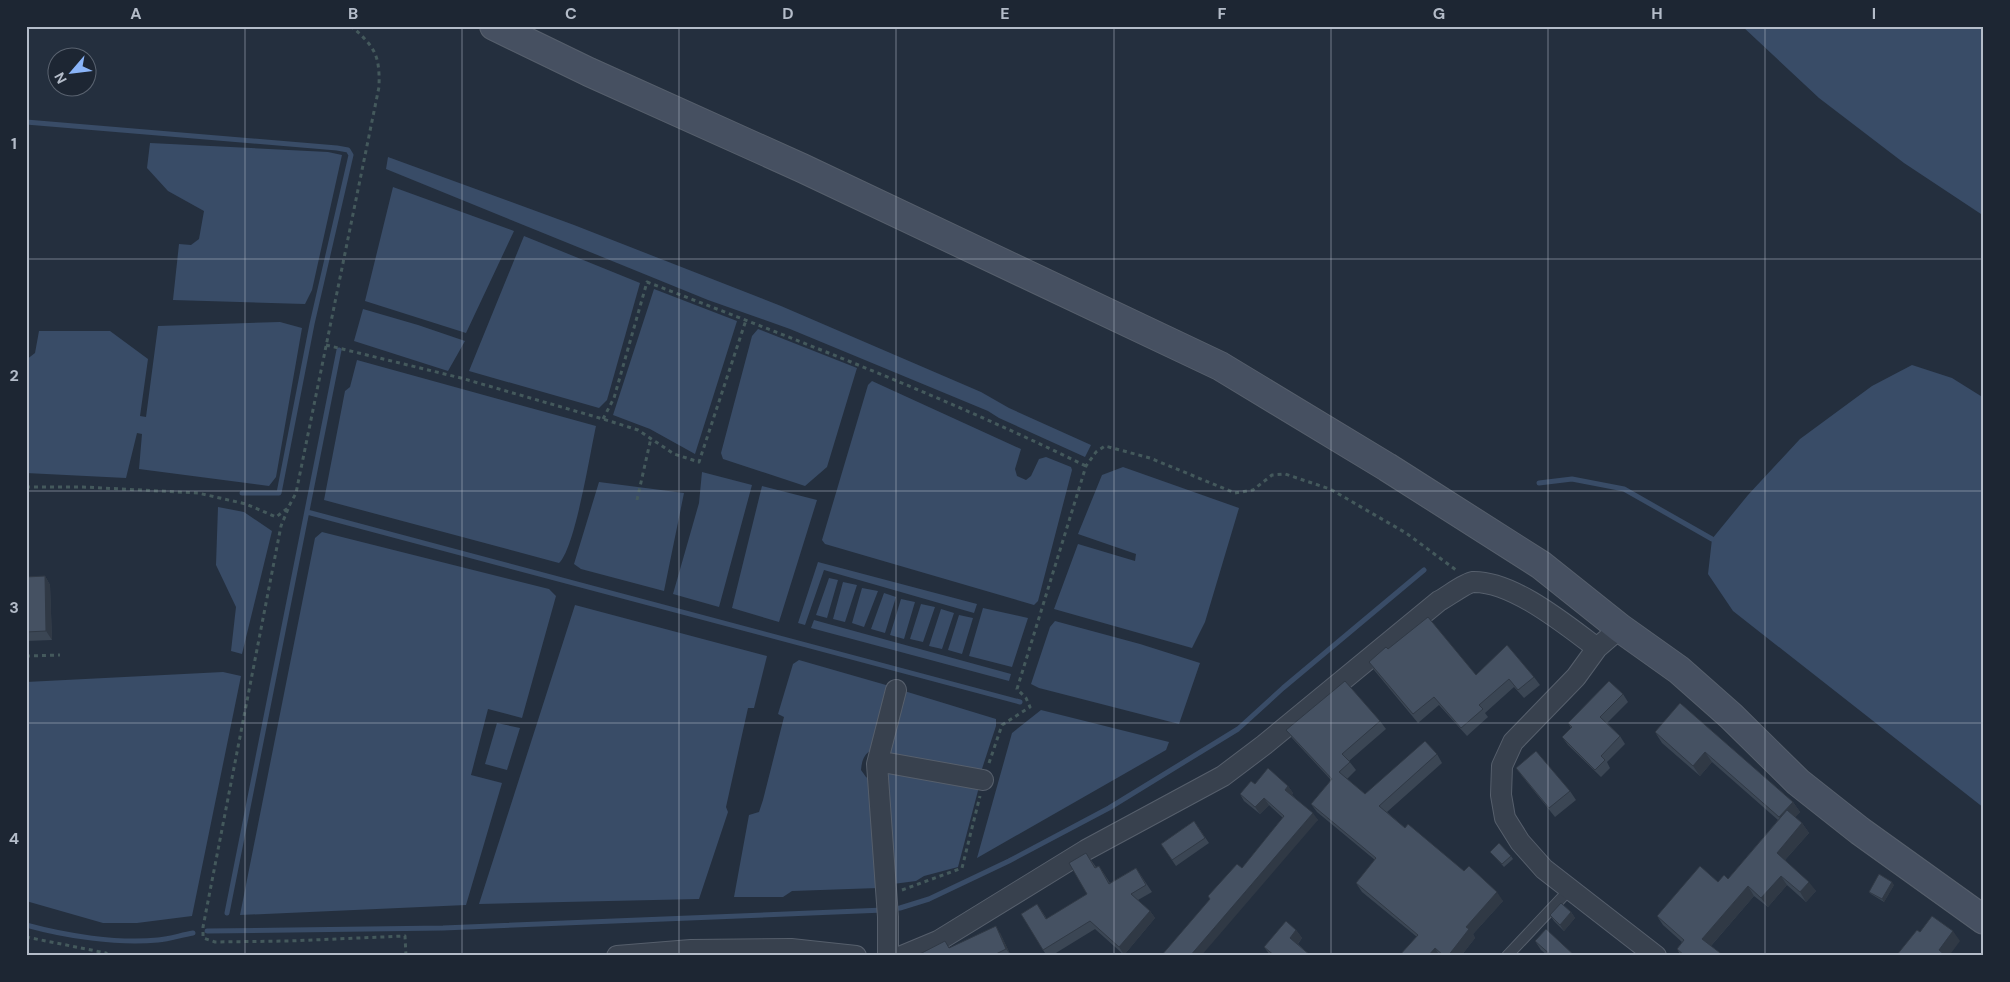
<svg xmlns="http://www.w3.org/2000/svg" width="2010" height="982" font-family="'DM Sans',sans-serif">
	<rect width="100%" height="100%" fill="#242f3e"/>
	<path fill="#394c67" d="M 1742,26 L 1984,26 L 1984,216 L 1904,163 L 1819,98 Z
		M 150,143 L 328,152 L 342,155 L 312,290 L 305,304 L 173,300 L 179,244 L 191,245 L 199,239 L 204,211 L 168,191 L 147,168 Z
		M 388,157 L 574,225 L 781,306 L 981,392 L 1009,408 L 1091,445 L 1085,457 L 999,418 L 988,411 L 790,329 L 708,300 L 386,169 Z
		M 393,187 L 514,231 L 466,333 L 365,301 Z
		M 524,236 L 640,283 L 607,400 L 599,408 L 469,371 Z
		M 654,289 L 737,321 L 695,454 L 650,429 L 613,415 Z
		M 363,309 L 418,325 L 465,341 L 448,371 L 354,341 Z
		M 280,322 L 302,328 L 276,477 L 269,486 L 139,469 L 142,434 L 137,433 L 126,478 L 26,473 L 26,360 L 35,353 L 39,331 L 110,331 L 148,359 L 140,416 L 146,417 L 158,326 Z
		M 758,329 L 857,368 L 827,467 L 805,486 L 723,459 L 721,453 L 752,336 Z
		M 357,360 L 596,426 C 590,453 575,549 559,563 L 324,500 L 345,391 L 350,387 Z
		M 1912,365 L 1952,378 L 1984,398 L 1984,808 L 1733,611 L 1708,574 L 1712,539 L 1748,495 L 1800,439 L 1872,386 Z
		M 872,381 L 1021,449 L 1015,469 L 1017,476 L 1026,480 L 1031,476 L 1039,459 L 1046,457 L 1071,467 L 1072,470 L 1038,601 L 1034,605 L 825,544 L 822,540 L 868,385 Z
		M 1123,467 L 1239,508 L 1205,622 L 1192,648 L 1054,609 L 1078,544 L 1135,561 L 1136,554 L 1078,534 L 1102,475 Z
		M 702,472 L 752,485 L 719,607 L 673,594 L 699,503 Z
		M 599,482 L 684,493 L 664,591 L 581,569 L 574,564 Z
		M 762,486 L 817,500 L 779,622 L 732,608 Z
		M 218,507 L 244,512 L 272,531 L 242,654 L 231,651 L 236,607 L 216,565 Z
		M 322,532 L 549,589 L 556,596 L 522,718 L 488,709 L 471,775 L 502,783 L 466,905 L 240,915 L 315,538 Z
		M 818,562 L 977,604 L 974,613 L 824,570 L 805,625 L 798,623 Z
		M 829,578 L 838,580 L 827,618 L 816,615 Z
		M 843,582 L 857,585 L 845,622 L 833,619 Z
		M 862,588 L 878,591 L 864,627 L 852,623 Z
		M 884,593 L 896,597 L 885,633 L 871,629 Z
		M 901,599 L 915,602 L 904,639 L 890,635 Z
		M 921,604 L 935,607 L 923,642 L 910,639 Z
		M 575,605 L 767,656 L 754,708 L 748,708 L 726,807 L 728,812 L 699,899 L 479,904 Z
		M 983,608 L 1028,618 L 1012,667 L 969,656 Z
		M 941,609 L 954,613 L 942,649 L 929,646 Z
		M 959,615 L 973,618 L 962,654 L 948,650 Z
		M 814,620 L 1011,674 L 1009,681 L 811,628 Z
		M 1055,621 L 1140,644 L 1200,663 L 1179,724 L 1039,688 L 1031,684 L 1050,627 Z
		M 799,660 L 893,687 L 876,747 C 865,753 862,758 861,770 L 866,777 L 873,782 L 878,888 L 792,891 L 783,897 L 734,897 L 749,815 L 759,812 L 763,800 L 784,717 L 778,714 L 793,664 Z
		M 223,672 L 241,676 L 192,916 L 137,923 L 103,923 L 26,901 L 26,682 Z
		M 901,690 L 996,719 L 996,726 L 980,775 L 892,759 L 887,748 Z
		M 1041,710 L 1169,742 L 1166,750 L 977,858 L 1012,733 Z
		M 497,723 L 520,728 L 507,770 L 485,764 Z
		M 892,767 L 980,783 L 958,867 L 924,876 L 916,881 L 893,884 L 884,779 L 889,774 Z"/>
	<g fill="none" stroke-linecap="round" stroke-linejoin="round">
		<path stroke="#394c67" stroke-width="5" d="M 26,122 L 337,148 L 348,150 L 351,155 L 312,324 L 279,493 L 242,493
			M 1539,483 L 1572,479 L 1624,489 L 1712,539
			M 307,512 L 1020,702
			M 892,909 L 900,908 L 929,899 L 1009,861 L 1109,808 L 1238,729 L 1283,688 L 1424,570
			M 227,913 L 339,350
			M 26,925 C 66,936 117,944 158,940 C 170,939 181,935 193,933
			M 207,931 L 443,928 L 884,910"/>
		<defs>
			<path id="lane" d="M 1507,956 L 1570,889"/>
			<path id="street" d="M 1620,628 L 1597,648 L 1576,677 L 1513,742 L 1502,766 L 1501,795 L 1505,818 L 1520,842 L 1544,869 L 1656,956
				M 877,764 L 888,763 L 983,780
				M 617,956 L 691,950 L 791,949 L 856,956
				M 888,956 L 888,917 L 877,764 L 896,690
				M 902,956 L 938,941 L 1086,850 L 1223,776 L 1264,745 L 1439,601 C 1447,597 1465,583 1473,582 C 1513,581 1566,625 1597,648"/>
			<path id="secondary" d="M 494,26 L 589,72 L 802,168 L 1220,366 L 1387,467 L 1541,565 L 1620,628 L 1679,670 L 1731,716 L 1798,782 L 1860,831 L 1984,920"/>
		</defs>
		<use href="#lane" stroke="#565f6c" stroke-width="12"/>
		<use href="#street" stroke="#565f6c" stroke-width="22"/>
		<use href="#secondary" stroke="#565f6c" stroke-width="30"/>
		<path stroke="#44595c" stroke-width="3" stroke-dasharray="4 4" stroke-linecap="butt" d="M 326,345 L 461,378 L 603,419 L 638,430 L 674,454 L 699,462 L 746,320
			M 603,419 L 614,398 L 647,282 C 795,339 943,396 1086,466
			M 26,487 L 83,487 L 198,493 L 246,504 L 276,517 L 288,508 L 296,493 L 379,87 C 380,55 375,47 351,26
			M 637,500 L 651,438
			M 288,509 L 281,526 L 203,927 L 203,938 L 215,942 L 289,941 L 405,936 L 406,956
			M 26,656 L 60,655
			M 989,763 L 1002,725 L 1030,707 L 1026,698 L 1017,689 L 1086,466 L 1096,452 L 1105,446 L 1150,458 L 1235,493 L 1253,490 L 1272,475 L 1285,474 L 1330,489 L 1406,533 L 1456,570
			M 902,890 L 962,868 L 980,796
			M 26,937 L 106,953 L 109,956"/>
		<use href="#lane" stroke="#38414e" stroke-width="10"/>
		<use href="#street" stroke="#38414e" stroke-width="20"/>
		<use href="#secondary" stroke="#465061" stroke-width="28"/>
	</g>
	<path fill="#3b4654" d="M 45,576 L 50,585 L 52,640 L 26,641 L 26,611 Z
		M 1388,649 L 1476,675 L 1534,677 L 1540,685 L 1524,698 L 1514,687 L 1485,713 L 1488,717 L 1467,736 L 1439,705 L 1418,723 L 1374,670 L 1369,662 Z
		M 1623,694 L 1628,702 L 1607,723 L 1620,736 L 1625,744 L 1607,762 L 1610,768 L 1601,777 L 1568,745 L 1562,737 L 1571,728 L 1568,723 Z
		M 1680,703 L 1793,802 L 1800,812 L 1795,817 L 1802,823 L 1809,833 L 1785,860 L 1816,891 L 1806,902 L 1787,885 L 1768,907 L 1754,896 L 1711,946 L 1724,956 L 1681,956 L 1677,949 L 1682,942 L 1663,925 L 1657,916 L 1718,882 L 1728,879 L 1778,820 L 1712,762 L 1700,776 L 1662,743 L 1655,732 Z
		M 1380,721 L 1386,729 L 1349,761 L 1356,770 L 1347,779 L 1365,794 L 1437,754 L 1442,763 L 1387,812 L 1405,828 L 1503,901 L 1473,934 L 1475,938 L 1461,956 L 1399,956 L 1417,937 L 1362,892 L 1356,883 L 1375,860 L 1317,812 L 1311,804 L 1331,780 L 1292,738 L 1286,730 Z
		M 1516,768 L 1570,791 L 1576,800 L 1555,817 L 1522,776 Z
		M 1255,784 L 1288,786 L 1293,793 L 1292,795 L 1318,820 L 1210,899 L 1208,896 L 1242,868 L 1283,818 L 1269,805 L 1260,814 L 1244,801 L 1240,794 Z
		M 1194,821 L 1209,843 L 1176,866 L 1161,844 Z
		M 1490,852 L 1511,856 L 1513,859 L 1504,867 Z
		M 1086,853 L 1096,867 L 1099,866 L 1110,883 L 1136,868 L 1152,892 L 1138,900 L 1150,911 L 1155,918 L 1124,955 L 1095,929 L 1051,956 L 1047,956 L 1043,950 L 1037,904 L 1047,919 L 1087,894 Z
		M 1894,885 L 1884,902 L 1871,894 L 1869,892 Z
		M 1571,912 L 1575,918 L 1564,931 L 1554,921 L 1550,915 Z
		M 1296,930 L 1302,938 L 1298,944 L 1311,956 L 1271,956 L 1270,955 L 1264,947 Z
		M 1000,933 L 1011,956 L 916,956 L 950,948 Z
		M 1535,941 L 1575,956 L 1548,956 L 1541,950 Z"/>
	<path fill="#303945" d="M 45,576 L 50,585 L 52,640 L 46,631 Z
		M 1705,752 L 1712,762 L 1700,776 L 1693,766 Z
		M 1288,786 L 1293,793 L 1290,797 L 1285,790 Z
		M 1264,798 L 1269,805 L 1260,814 L 1255,807 Z
		M 1793,802 L 1800,812 L 1787,827 L 1779,817 Z
		M 1313,813 L 1318,820 L 1201,956 L 1190,956 Z
		M 1802,823 L 1809,833 L 1783,862 L 1777,853 Z
		M 1781,876 L 1787,885 L 1768,907 L 1761,898 Z
		M 1809,882 L 1816,891 L 1806,902 L 1800,892 Z
		M 1892,882 L 1894,885 L 1884,902 L 1882,899 Z
		M 1748,886 L 1754,896 L 1709,948 L 1702,939 Z
		M 1497,892 L 1503,901 L 1473,934 L 1475,938 L 1461,956 L 1448,956 L 1466,927 Z
		M 1150,911 L 1155,918 L 1124,955 L 1119,947 Z
		M 1571,912 L 1575,918 L 1564,931 L 1560,925 Z
		M 996,926 L 1000,933 L 1011,956 L 1006,949 Z
		M 1296,930 L 1302,938 L 1296,946 L 1290,938 Z
		M 1953,931 L 1960,941 L 1949,956 L 1943,956 L 1939,950 Z
		M 1435,948 L 1440,956 L 1428,956 Z"/>
	<path fill="#455162" stroke="#303945" d="M 45,576 L 46,631 L 26,632 L 26,611 L 27,611 L 26,577 Z
		M 1428,617 L 1476,675 L 1507,645 L 1534,677 L 1518,690 L 1509,679 L 1479,705 L 1483,709 L 1461,728 L 1434,697 L 1413,714 L 1369,662 L 1386,647 L 1388,649 Z
		M 1345,681 L 1380,721 L 1342,754 L 1350,762 L 1339,772 L 1365,794 L 1425,741 L 1437,754 L 1379,806 L 1405,828 L 1408,824 L 1464,871 L 1469,866 L 1497,892 L 1466,927 L 1469,929 L 1448,956 L 1444,956 L 1435,948 L 1428,956 L 1399,956 L 1418,935 L 1356,883 L 1376,858 L 1311,804 L 1332,779 L 1286,730 Z
		M 1609,681 L 1623,694 L 1600,717 L 1620,736 L 1601,756 L 1605,760 L 1595,770 L 1562,737 L 1572,727 L 1568,723 Z
		M 1680,703 L 1793,802 L 1779,817 L 1705,752 L 1693,766 L 1655,732 Z
		M 1536,751 L 1570,791 L 1549,808 L 1516,768 Z
		M 1268,768 L 1288,786 L 1285,790 L 1313,813 L 1190,956 L 1161,956 L 1210,899 L 1208,896 L 1237,864 L 1242,868 L 1284,816 L 1264,798 L 1255,807 L 1240,794 L 1251,781 L 1255,784 Z
		M 1787,810 L 1802,823 L 1777,853 L 1809,882 L 1800,892 L 1781,876 L 1761,898 L 1748,886 L 1702,939 L 1724,956 L 1685,956 L 1677,949 L 1684,940 L 1657,916 L 1700,866 L 1718,882 L 1724,875 L 1728,879 Z
		M 1194,821 L 1205,838 L 1172,860 L 1161,844 Z
		M 1499,843 L 1511,856 L 1502,864 L 1490,852 Z
		M 1086,853 L 1095,868 L 1099,866 L 1109,884 L 1136,868 L 1146,885 L 1131,894 L 1150,911 L 1119,947 L 1090,921 L 1043,950 L 1021,914 L 1037,904 L 1046,919 L 1087,894 L 1069,863 Z
		M 1879,874 L 1892,882 L 1882,899 L 1869,892 Z
		M 1561,903 L 1571,912 L 1560,925 L 1550,915 Z
		M 1932,916 L 1953,931 L 1939,950 L 1946,956 L 1896,956 L 1917,930 L 1920,932 Z
		M 1286,921 L 1296,930 L 1290,938 L 1311,956 L 1275,956 L 1264,947 Z
		M 996,926 L 1006,949 L 992,956 L 916,956 L 945,941 L 949,948 Z
		M 1546,929 L 1575,956 L 1552,956 L 1535,941 Z"/>
	<path fill="none" stroke="#b4bcc9" stroke-width="1" stroke-opacity="0.55" d="M 245,26 L 245,956M 462,26 L 462,956M 679,26 L 679,956M 896,26 L 896,956M 1114,26 L 1114,956M 1331,26 L 1331,956M 1548,26 L 1548,956M 1765,26 L 1765,956M 26,259 L 1984,259M 26,491 L 1984,491M 26,723 L 1984,723"/>
	<rect width="2010" height="982" fill="none" stroke="#1d2633" stroke-width="55"/>
	<g transform="translate(72 72) rotate(242)"><circle r="24" fill="#1d2633" stroke="#59626f"/>
	<path d="M0-4L9 19L0 12L-9 19Z" fill="#8ab4f8"/>
	<text y="-8" font-size="14" font-weight="bold" text-anchor="middle" fill="#b4bcc9">N</text>
	</g>
	<rect x="28" y="28" width="1954" height="926" fill="none" stroke="#b4bcc9" stroke-width="2"/>
	<g font-size="16" text-anchor="middle" font-weight="bold" fill="#b4bcc9">
		<text x="136" y="19">A</text>
		<text x="353" y="19">B</text>
		<text x="571" y="19">C</text>
		<text x="788" y="19">D</text>
		<text x="1005" y="19">E</text>
		<text x="1222" y="19">F</text>
		<text x="1439" y="19">G</text>
		<text x="1657" y="19">H</text>
		<text x="1874" y="19">I</text>
		<text x="14" y="149">1</text>
		<text x="14" y="381">2</text>
		<text x="14" y="613">3</text>
		<text x="14" y="844">4</text>
	</g>
</svg>
